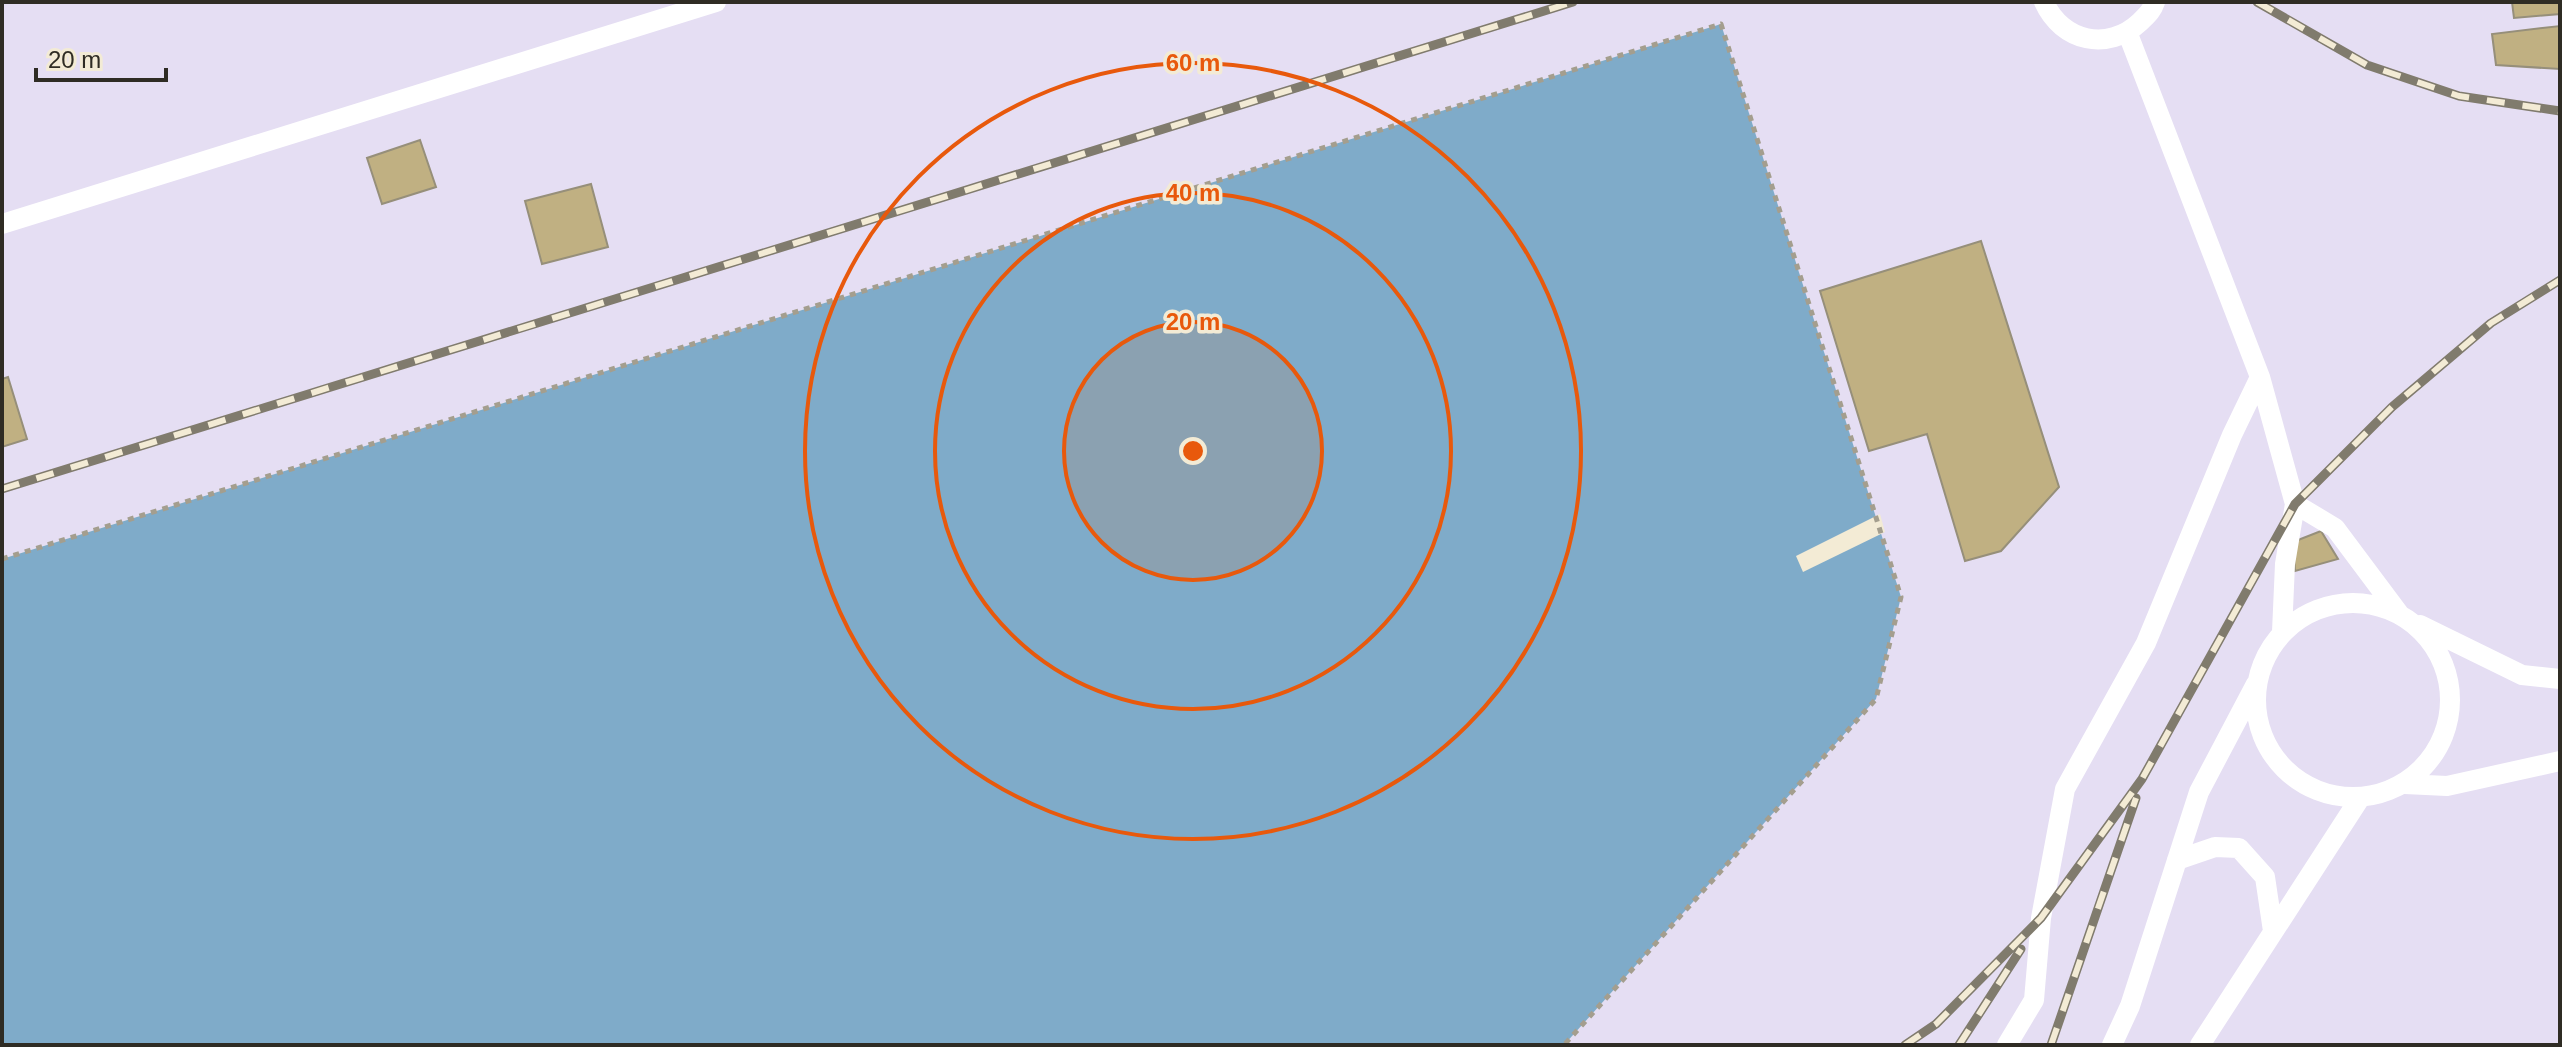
<svg xmlns="http://www.w3.org/2000/svg" width="2562" height="1047" font-family="Arial,sans-serif">
	<rect width="100%" height="100%" fill="#f3ebd5"/>
	<path fill="#e5def3" d="M 2,2 L 2560,2 L 2560,1045 L 1564,1045 L 1875,699 L 1721,24 L 2,559 Z"/>
	<path fill="#7fabc9" d="M 1721,24 L 1901,597 L 1876,699 L 1564,1045 L 2,1045 L 2,559 Z"/>
	<path fill="#f3ebd5" d="M 1880,514 L 1885,532 L 1803,572 L 1796,556 Z"/>
	<path fill="#c0b082" stroke="#968f7a" stroke-width="2" d="M 2512,2 L 2560,2 L 2560,14 L 2514,18 Z
		M 2560,26 L 2560,69 L 2496,65 L 2492,34 Z
		M 420,140 L 436,187 L 382,204 L 367,158 Z
		M 591,184 L 608,247 L 542,264 L 525,201 Z
		M 1981,241 L 2059,487 L 2001,551 L 1965,561 L 1927,434 L 1869,451 L 1820,291 Z
		M 8,377 L 27,439 L 2,447 L 2,379 Z
		M 2321,531 L 2338,559 L 2295,571 L 2293,542 Z"/>
	<g fill="none" stroke-linecap="round" stroke-linejoin="round">
		<path stroke="#a49e8e" stroke-width="5" stroke-dasharray="6 6" stroke-linecap="butt" d="M 2,559 L 1721,24 L 1901,597 L 1876,699 L 1564,1045"/>
		<path stroke="#fff" stroke-width="20" d="M 2044,2 C 2062,42 2108,52 2140,22 C 2147,15 2152,11 2155,2
			M 2128,34 L 2260,377 L 2295,504 L 2285,564 L 2282,632
			M 2,224 L 716,2
			M 2295,504 L 2335,528 L 2400,615
			M2256 700a97 97 0 1 1 194 0a97 97 0 1 1-194 0Z
			M 2420,625 L 2522,675 L 2560,679
			M 2405,784 L 2447,786 L 2560,761
			M 2177,860 L 2215,847 L 2239,848 L 2265,877 L 2273,931
			M 2007,1045 L 2034,1000 L 2041,918 L 2065,789 L 2146,643 L 2232,435 L 2260,377
			M 2112,1045 L 2130,1006 L 2199,792 L 2256,684
			M 2200,1045 L 2360,798"/>
		<defs>
			<path id="rail" d="M 2257,2 L 2367,65 L 2459,96 L 2560,111
				M 2,489 L 1573,2
				M 1905,1045 L 1936,1024 L 2041,918 L 2142,779 L 2295,504 L 2392,407 L 2491,323 L 2560,280
				M 1959,1045 L 2021,949
				M 2051,1045 L 2136,798"/>
		</defs>
		<use href="#rail" stroke="#807b6d" stroke-width="9"/>
		<use href="#rail" stroke="#f3ebd5" stroke-width="6" stroke-dasharray="18" stroke-linecap="butt"/>
	</g>
	<circle cx="1193" cy="451" r="129" fill="#e8590c" fill-opacity=".12"/>
	<g fill="none" stroke="#e8590c" stroke-width="4">
		<circle cx="1193" cy="451" r="129"/>
		<circle cx="1193" cy="451" r="258"/>
		<circle cx="1193" cy="451" r="388"/>
	</g>
	<circle cx="1193" cy="451" r="12" fill="#e8590c" stroke="#f3ebd5" stroke-width="4"/>
	<g font-size="24" text-anchor="middle" font-weight="bold" fill="#e8590c" stroke="#f3ebd5" stroke-width="7" stroke-linejoin="round" paint-order="stroke">
		<text x="1193" y="71">60 m</text>
		<text x="1193" y="201">40 m</text>
		<text x="1193" y="330">20 m</text>
	</g>
	<rect width="2562" height="1047" fill="none" stroke="#2f2c24" stroke-width="8"/>
	<path d="M36 68v12h130v-12" fill="none" stroke="#2f2c24" stroke-width="4"/>
	<text x="48" y="68" font-size="24" fill="#2f2c24" stroke="#f3ebd5" stroke-width="6" paint-order="stroke">20 m</text>
</svg>
